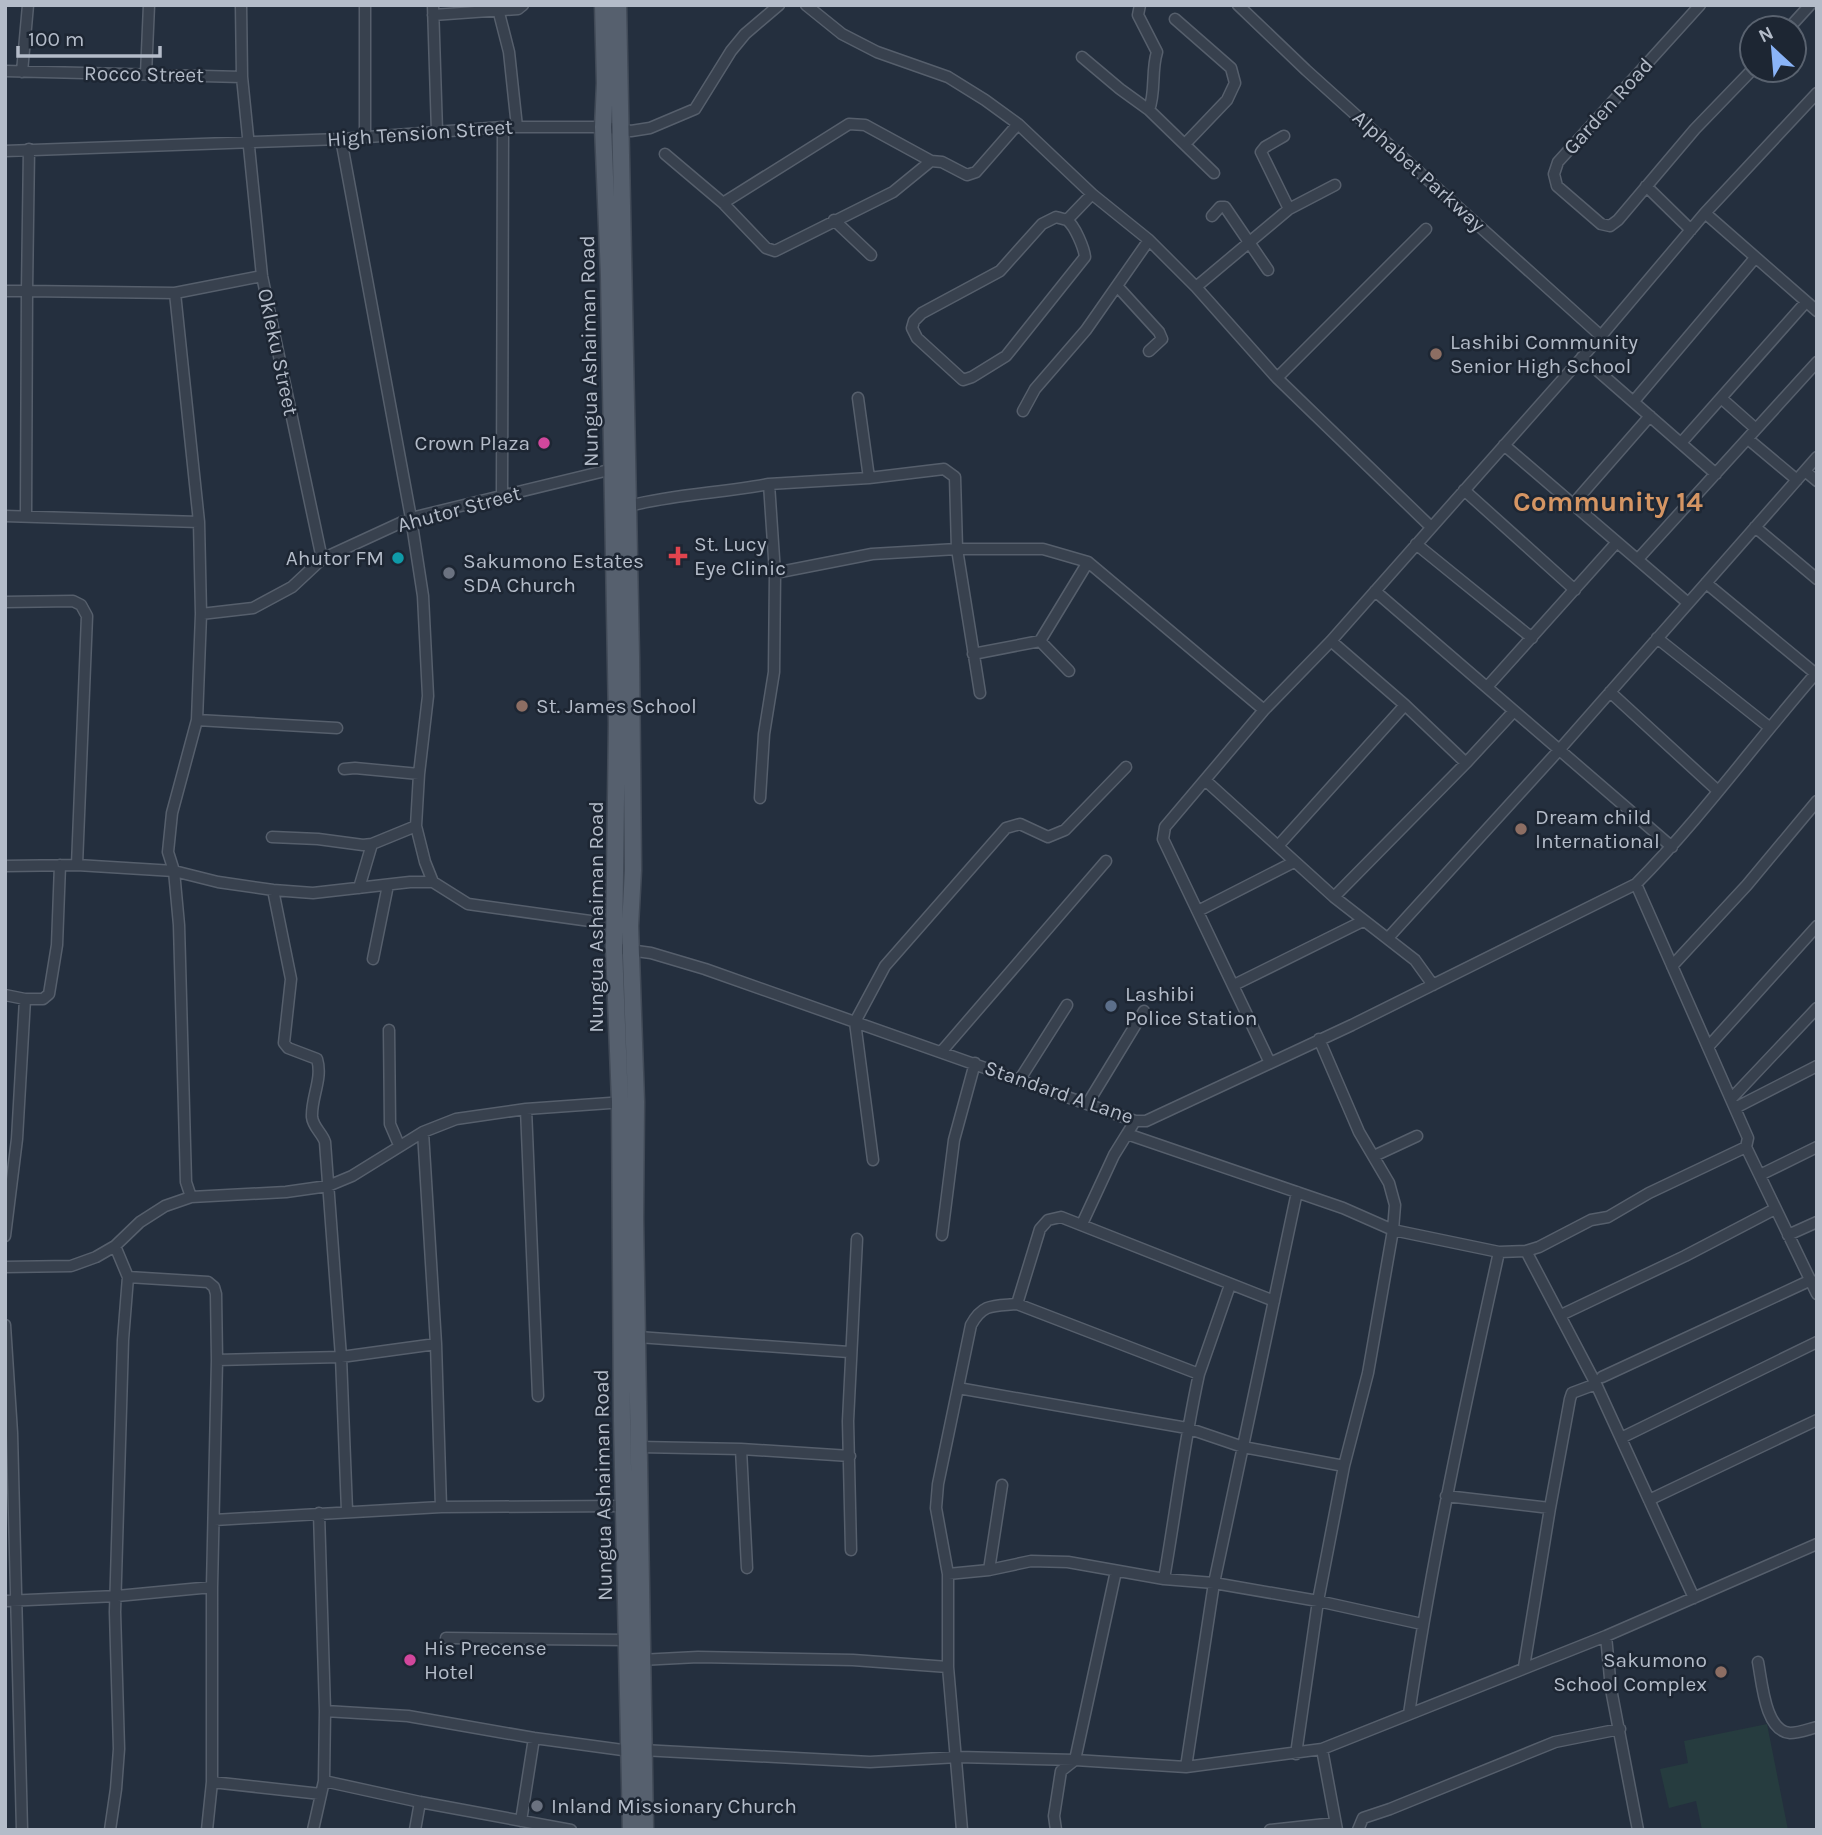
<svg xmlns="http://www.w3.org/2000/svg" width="1822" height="1835" font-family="Karla,sans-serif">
	<rect width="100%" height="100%" fill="#242f3e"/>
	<path fill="#263c3f" d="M 1767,1724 L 1788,1830 L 1702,1830 L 1696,1801 L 1669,1808 L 1660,1769 L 1688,1763 L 1684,1741 Z"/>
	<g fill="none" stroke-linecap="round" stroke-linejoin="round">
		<defs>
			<path id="minor" d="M 241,5 L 242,77 L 262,276 L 322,559
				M 365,5 L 365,137
				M 433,5 L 437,132
				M 806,5 L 842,34 L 877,52 L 948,77 L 985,100 L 1018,124 L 1092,194 L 1149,240 L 1196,287 L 1277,378 L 1431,527
				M 1140,5 L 1138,15 L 1157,52 C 1151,71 1156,91 1149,110
				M 1238,5 L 1306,70 L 1601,336
				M 1700,5 L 1558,162 L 1554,174 L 1557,186 L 1601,224 L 1610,226 L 1618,220 L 1695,129 L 1752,70
				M 498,9 L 509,52 L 517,127
				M 433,15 L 518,9 L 523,5
				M 1175,19 L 1231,68 L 1235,83 L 1227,100 L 1185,144
				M 1789,28 L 1810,5
				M 1082,57 L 1120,89 L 1149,110 L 1214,173
				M 5,71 L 242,77
				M 22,72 L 28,5
				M 146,74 L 149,5
				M 1284,136 L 1265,147 L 1261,152 L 1289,209
				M 341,139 L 411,518 L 423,596 L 428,696 L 419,774 L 416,826 L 425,862 L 433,882 L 468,904 L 619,925
				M 29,149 L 27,291 L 175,293 L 199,522 L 201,614 L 197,720 L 172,813 L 168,852 L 174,871 L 179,925 L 186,1182 L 191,1197
				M 5,151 L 341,139 L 503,127 L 603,127 L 631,131 L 650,128 L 695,109 L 731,51 L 745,34 L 779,5
				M 665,154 L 723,203 L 766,248 L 775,251 L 893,192 L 931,161 L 942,162 L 967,175 L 976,172 L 1018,124
				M 1646,186 L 1691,230
				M 723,203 L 849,124 L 865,125 L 931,161
				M 1705,213 L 1817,311
				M 1212,216 L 1220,207 L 1225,207 L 1268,270
				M 1056,217 C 1057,217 1066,220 1067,220 C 1075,226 1084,248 1085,257 L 1006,356 L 972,377 L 963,380 L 917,338 L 912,328 L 914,321 L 922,313 L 1000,271 L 1042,224 Z
				M 834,220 L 871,255
				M 1067,220 L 1092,194
				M 1117,286 L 1159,332 L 1162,339 L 1149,351
				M 1196,287 L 1289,209 L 1335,185
				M 5,291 L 27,291 L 26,515
				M 175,293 L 262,276
				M 1582,357 L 1716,474
				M 1277,378 L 1426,229
				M 858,398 L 869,478
				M 1721,398 L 1756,429
				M 1634,401 L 1755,258
				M 1023,411 L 1035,389 L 1086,330 L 1149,240
				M 1748,439 L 1797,480
				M 1681,443 L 1806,302
				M 1504,445 L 1688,603
				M 1805,471 L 1817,481
				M 769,484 L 869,478 L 944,469 L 955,477 L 957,549 L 980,693
				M 1464,490 L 1575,590
				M 502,496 L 503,127
				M 1574,503 L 1650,416
				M 629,506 C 674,494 723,493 769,484 L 775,573 L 872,554 L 957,549 L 1043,549 L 1088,562 L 1264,710
				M 5,516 L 199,522
				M 1755,527 L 1817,579
				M 1416,544 L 1532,638
				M 1638,559 L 1817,362
				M 1706,583 L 1816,674
				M 1375,591 L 1672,847
				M 5,602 L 73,601 L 81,605 L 87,616 L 77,865
				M 201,614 L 253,608 L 292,587 L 322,559 L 411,518 L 613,469
				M 1657,638 L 1769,727
				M 1040,641 L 1088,562
				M 1331,641 L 1405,705 L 1466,763
				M 973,654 L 1040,641 L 1069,671
				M 1487,687 L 1617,542
				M 1610,692 L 1718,791
				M 197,720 L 337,728
				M 344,769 L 355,768 L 419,774
				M 1205,780 L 1334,897 L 1415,960 L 1433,985
				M 760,798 L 764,734 L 774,672 L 775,573
				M 272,837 L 318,839 L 363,845 L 372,844 L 416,826
				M 1278,846 L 1405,705
				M 5,866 L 77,865 L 174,871 L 218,882 L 273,890 L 313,893 L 410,882 L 433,882
				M 1636,884 L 1748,1138 L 1746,1147 L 1817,1294
				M 359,888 L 372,844
				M 273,890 L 291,979 L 284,1043 L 288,1048 L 317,1059 C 323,1079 311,1097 312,1117 C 313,1127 322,1133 325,1142 L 341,1357 L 347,1511
				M 1334,897 L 1466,763 L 1514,711
				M 1198,911 L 1294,862
				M 1388,938 L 1560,749 L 1817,457
				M 614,948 L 651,953 L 705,969 L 1135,1121 L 1146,1121 L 1352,1025 L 1636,884 C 1701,818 1756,742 1817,672
				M 373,959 L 388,885
				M 1672,966 L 1747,885 L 1817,801
				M 1234,985 L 1363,921
				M 5,995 L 25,999 L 43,999 L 49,994 L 57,945 L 60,865
				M 389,1030 L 390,1124 L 399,1145
				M 1708,1047 L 1817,926
				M 942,1051 L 1106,861
				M 1270,1063 L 1163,839 L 1165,827 L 1264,710 L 1331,641 L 1601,336 L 1705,213 L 1817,93
				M 1020,1079 L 1067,1005
				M 1731,1099 L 1817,1008
				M 1088,1103 L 1144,1011
				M 1735,1108 L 1817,1066
				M 526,1109 L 538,1396
				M 1135,1121 L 1127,1134 L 1343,1208 L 1393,1230 L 1499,1252 L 1526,1251 L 1539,1247 L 1591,1220 L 1608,1217 L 1649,1193 L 1746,1147
				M 423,1132 L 436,1344 L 441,1507
				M 1374,1156 L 1417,1136
				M 873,1160 L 855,1022 L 885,966 L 1006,828 L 1020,824 L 1048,837 L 1065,830 L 1126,767
				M 1760,1175 L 1817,1147
				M 1082,1224 L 1114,1155 L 1127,1134
				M 942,1235 L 954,1140 L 975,1063
				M 1788,1235 L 1817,1222
				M 5,1236 L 17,1139 L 25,999
				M 1526,1251 L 1596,1384 L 1694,1598
				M 5,1267 L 71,1266 L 96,1257 L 115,1246 L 140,1222 L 165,1206 L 191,1197 L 286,1192 L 328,1186 L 352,1176 L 423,1132 L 456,1119 L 526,1109 L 624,1102
				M 128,1277 L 208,1282 L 214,1287 L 216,1294 L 217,1360 L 212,1587 L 212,1782 L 207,1830
				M 1017,1304 L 1040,1229 L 1048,1220 L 1061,1217 L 1274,1301
				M 1561,1315 L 1685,1256 L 1775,1209
				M 5,1325 L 12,1433 L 22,1830
				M 638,1337 L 849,1352
				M 217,1360 L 341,1357 L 436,1344
				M 1199,1374 L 1230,1285
				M 1602,1377 L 1811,1280
				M 958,1388 L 1187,1428 L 1243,1447 L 1344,1466
				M 1621,1438 L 1817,1342
				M 640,1447 L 741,1449 L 850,1456
				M 741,1449 L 747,1568
				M 1446,1496 L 1550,1508 L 1570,1399 L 1572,1393 L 1596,1384
				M 1649,1500 L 1817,1420
				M 214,1520 L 441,1507 L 624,1506
				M 851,1550 L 848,1421 L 857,1239
				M 989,1570 L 1002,1485
				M 948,1574 L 989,1570 L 1031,1561 L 1068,1562 L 1164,1579 L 1214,1583 L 1318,1601 L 1422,1624
				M 5,1601 L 117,1596 L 212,1587
				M 1606,1636 L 1611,1689 L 1638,1830
				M 446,1638 L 627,1640
				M 640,1660 L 698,1657 L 853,1660 L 948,1667
				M 1758,1662 C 1762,1682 1765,1731 1790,1733 C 1798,1733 1809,1729 1817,1727
				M 1524,1667 L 1550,1508
				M 325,1711 L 408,1716 L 534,1738 L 630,1751
				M 1409,1714 C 1432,1558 1465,1405 1499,1252
				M 1322,1749 L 1337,1830
				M 642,1750 L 870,1762 L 958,1757 L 1075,1760 L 1186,1767 L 1322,1749 L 1606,1636 L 1817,1544
				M 1296,1754 L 1318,1601 L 1344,1466 L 1368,1373 L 1393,1230 L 1395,1205 L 1389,1183 L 1359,1132 L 1319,1039
				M 1186,1767 L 1214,1583 L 1297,1192
				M 324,1781 L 420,1802 L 571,1830
				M 212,1782 L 321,1794
				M 521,1821 L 534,1738
				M 110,1830 L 116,1789 L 119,1749 L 115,1612 L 123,1340 L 128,1277 L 115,1246
				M 313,1830 L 324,1781 L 325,1711 L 319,1513
				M 415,1830 L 420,1802
				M 962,1830 L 948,1667 L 948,1574 L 936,1508 L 938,1484 L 971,1325 C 983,1303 994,1306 1017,1304 L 1199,1374 C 1184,1442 1176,1510 1164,1579
				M 1056,1830 L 1054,1816 L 1061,1771 L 1075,1760 L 1116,1571
				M 1270,1830 L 1335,1823
				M 1358,1830 L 1363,1818 L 1390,1809 L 1555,1742 L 1620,1729"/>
			<path id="primary" d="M 603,5 L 605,83 L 603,127 L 609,276 L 617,723 L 614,948 L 620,1102 L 622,1421 L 631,1830
				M 618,5 L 631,657 L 633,870 L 630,926 L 636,1102 L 635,1219 L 645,1830"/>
		</defs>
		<use href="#minor" stroke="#565f6c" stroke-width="13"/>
		<use href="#primary" stroke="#414a57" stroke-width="19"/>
		<use href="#minor" stroke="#38414e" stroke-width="10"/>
		<use href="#primary" stroke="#56606e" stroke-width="16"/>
	</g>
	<g fill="#8d6e63" stroke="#1d2633" stroke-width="2.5">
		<circle cx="1436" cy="354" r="7"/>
		<circle cx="522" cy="706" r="7"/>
		<circle cx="1521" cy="829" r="7"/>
		<circle cx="1721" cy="1672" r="7"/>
	</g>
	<g fill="#d1479c" stroke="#1d2633" stroke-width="2.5">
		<circle cx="544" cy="443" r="7"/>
		<circle cx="410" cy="1660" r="7"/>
	</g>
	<path fill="#e0444e" stroke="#1d2633" stroke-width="2.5" d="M674.5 545.5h7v7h7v7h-7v7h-7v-7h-7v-7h7z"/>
	<circle fill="#0f9aa8" stroke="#1d2633" stroke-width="2.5" cx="398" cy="558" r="7"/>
	<g fill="#6b7280" stroke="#1d2633" stroke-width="2.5">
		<circle cx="449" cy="573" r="7"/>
		<circle cx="537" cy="1806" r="7"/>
	</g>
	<circle fill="#5c6f8a" stroke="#1d2633" stroke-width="2.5" cx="1111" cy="1006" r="7"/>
	<g text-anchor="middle" stroke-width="5" stroke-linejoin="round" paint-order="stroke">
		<g font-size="21" fill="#b4bcc9" stroke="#1d2633">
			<text transform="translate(144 74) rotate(1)" y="7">Rocco Street</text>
			<text transform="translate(1608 106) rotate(-48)" y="7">Garden Road</text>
			<text transform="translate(420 133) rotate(-4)" y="7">High Tension Street</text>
			<text transform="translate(1419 171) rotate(42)" y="7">Alphabet Parkway</text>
			<text transform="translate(589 351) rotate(-91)" y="7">Nungua Ashaiman Road</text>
			<text transform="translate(278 352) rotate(78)" y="7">Okleku Street</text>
			<text transform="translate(459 509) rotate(-15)" y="7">Ahutor Street</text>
			<text transform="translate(596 917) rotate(-90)" y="7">Nungua Ashaiman Road</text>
			<text transform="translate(1059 1092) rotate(19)" y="7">Standard A Lane</text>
			<text transform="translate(603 1485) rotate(-91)" y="7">Nungua Ashaiman Road</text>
		</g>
		<g font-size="21" fill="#b4bcc9" stroke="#1d2633" text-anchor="start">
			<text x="1450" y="349">Lashibi Community<tspan x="1450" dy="24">Senior High School</tspan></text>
			<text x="530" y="450" text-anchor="end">Crown Plaza</text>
			<text x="694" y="551">St. Lucy<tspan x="694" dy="24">Eye Clinic</tspan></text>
			<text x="384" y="565" text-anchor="end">Ahutor FM</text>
			<text x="463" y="568">Sakumono Estates<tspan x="463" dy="24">SDA Church</tspan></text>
			<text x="536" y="713">St. James School</text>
			<text x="1535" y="824">Dream child<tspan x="1535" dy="24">International</tspan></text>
			<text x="1125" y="1001">Lashibi<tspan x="1125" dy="24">Police Station</tspan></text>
			<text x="424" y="1655">His Precense<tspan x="424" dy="24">Hotel</tspan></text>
			<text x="1707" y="1667" text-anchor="end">Sakumono<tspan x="1707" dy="24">School Complex</tspan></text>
			<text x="551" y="1813">Inland Missionary Church</text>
		</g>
		<g font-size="28" font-weight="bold" fill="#d59563" stroke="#1d2633">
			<text x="1608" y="511">Community 14</text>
		</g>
	</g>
	<rect width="1822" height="1835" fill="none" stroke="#b4bcc9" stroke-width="14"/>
	<g transform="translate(1773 49) rotate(334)"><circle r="33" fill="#1d2633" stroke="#59626f" stroke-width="2"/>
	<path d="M0-5L12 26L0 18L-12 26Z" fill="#8ab4f8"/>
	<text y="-10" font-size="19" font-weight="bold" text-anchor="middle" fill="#b4bcc9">N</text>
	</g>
	<path d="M18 46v10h142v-10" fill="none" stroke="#b4bcc9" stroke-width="3.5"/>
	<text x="28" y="46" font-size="21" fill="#b4bcc9" stroke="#1d2633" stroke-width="5" paint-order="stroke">100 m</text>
</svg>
